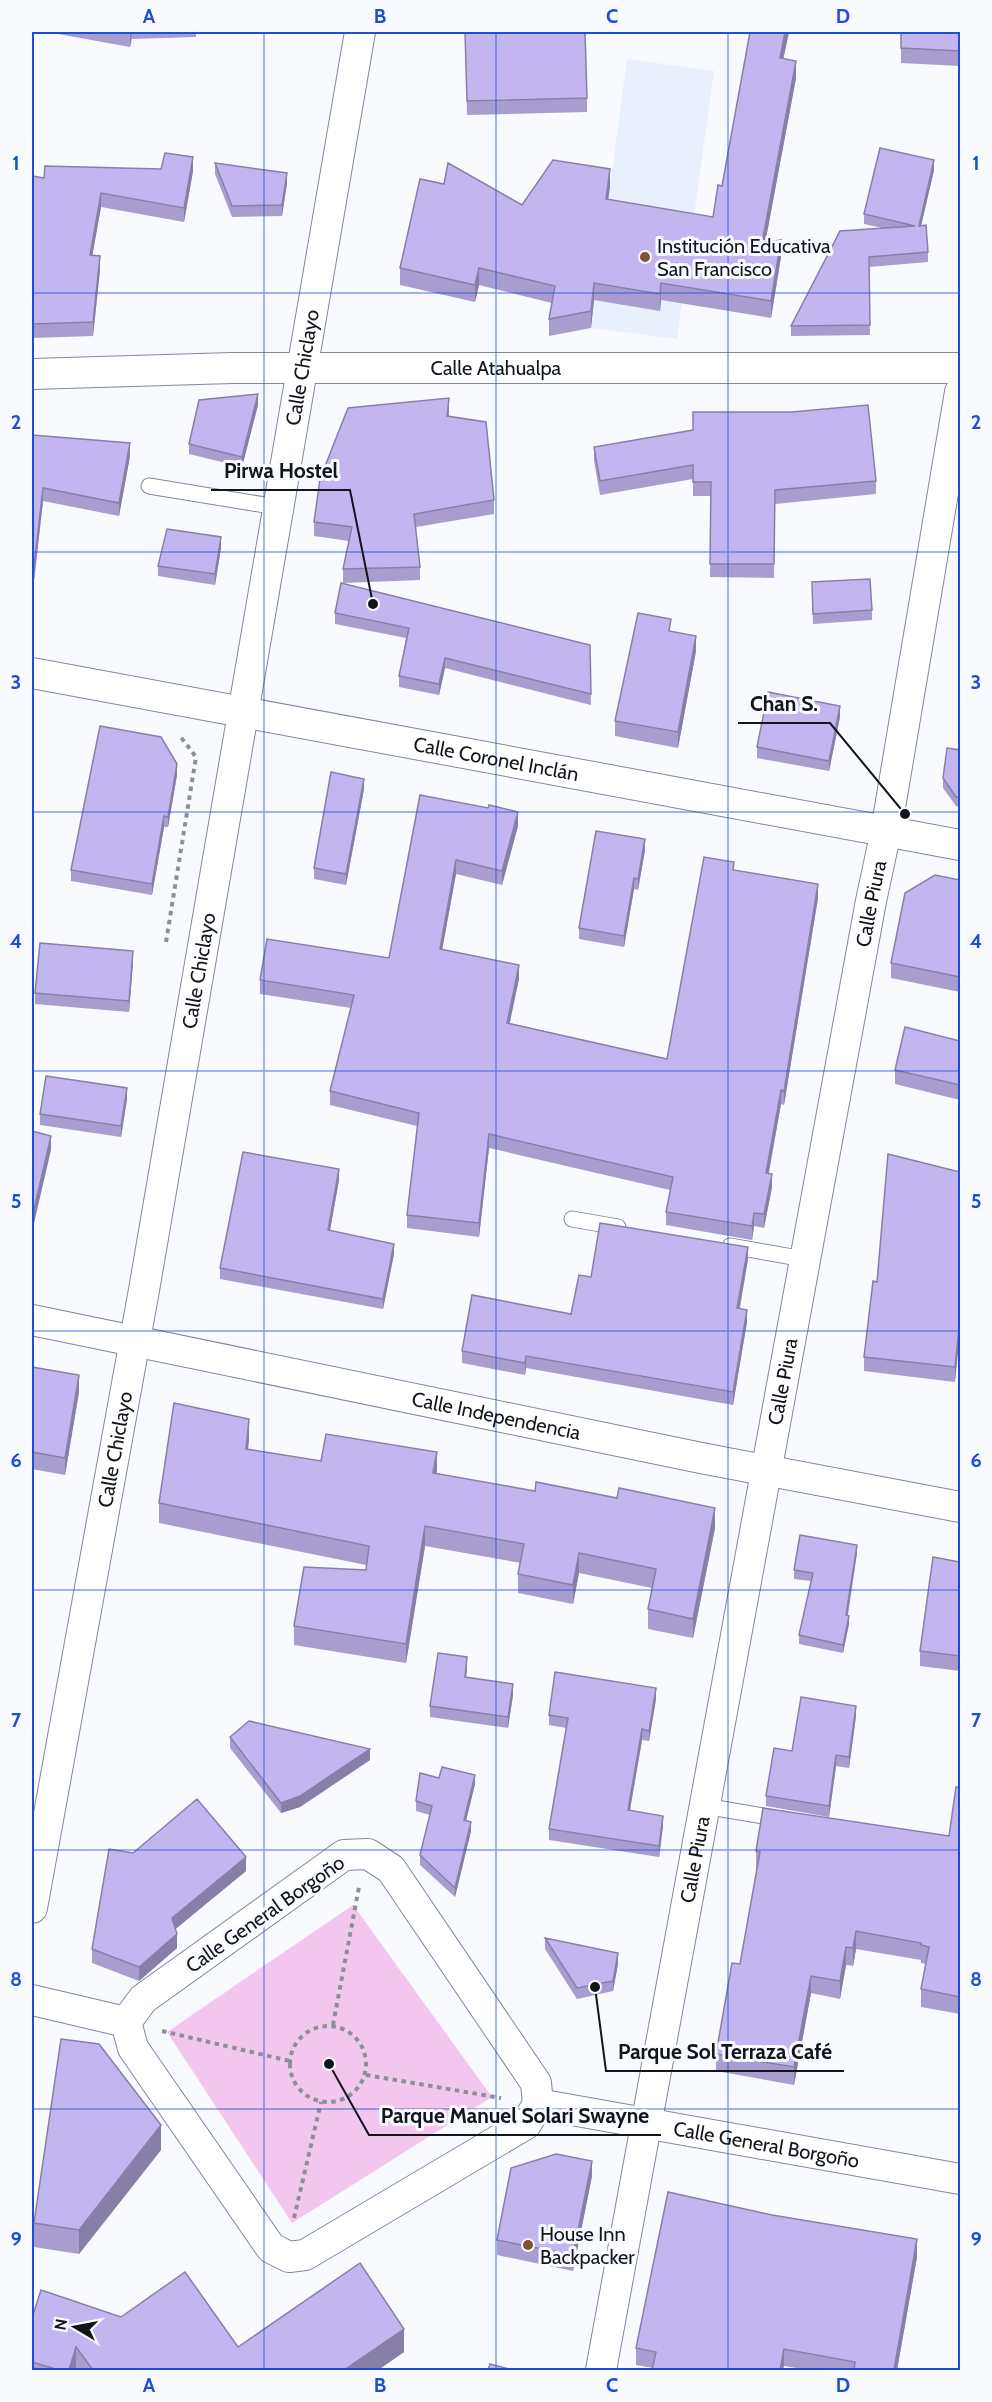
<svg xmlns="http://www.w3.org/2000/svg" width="992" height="2402" font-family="Cabin,sans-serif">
	<rect width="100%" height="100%" fill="#f8faff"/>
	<path fill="#e9f0fb" d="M 627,59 L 714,71 L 677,339 L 591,328 Z"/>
	<path fill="#f2c6ef" d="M 353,1905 L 492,2097 L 292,2223 L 167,2032 Z"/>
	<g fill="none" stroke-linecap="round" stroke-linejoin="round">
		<defs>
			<path id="service" d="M 149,486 L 277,507
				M 572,1219 L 618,1227
				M 730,1246 L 804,1259
				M 704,1806 L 781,1819"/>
			<g id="minor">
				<path id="s1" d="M 32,374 L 232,368 L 960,368"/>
				<path id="s2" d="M 32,673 L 960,845"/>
				<path id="s3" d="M 32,1320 L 701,1458 L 960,1507"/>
				<path d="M 368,1854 L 391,1869 L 536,2083 L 538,2104 L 526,2124 L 305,2255 L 289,2257 L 271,2248 L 133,2048 L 126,2022 L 143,1999 L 344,1855 Z"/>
				<path id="s4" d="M 32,1908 L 144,1290 L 360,32"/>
				<path d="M 32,2000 L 126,2022"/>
				<path id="s5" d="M 538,2104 L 960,2179"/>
				<path id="s6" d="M 601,2370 L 871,901 L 886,831 L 960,392"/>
			</g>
		</defs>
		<use href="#service" stroke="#7e899d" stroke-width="17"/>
		<use href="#minor" stroke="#7e899d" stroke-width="32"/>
		<path stroke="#8c8f95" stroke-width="4" stroke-dasharray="4.5 4.5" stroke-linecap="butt" d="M 166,942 L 196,757 L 180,736
			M 333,2025 L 359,1887
			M290 2064a38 38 0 1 1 76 0a38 38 0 1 1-76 0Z
			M 162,2031 L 290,2061
			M 366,2075 L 501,2098
			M 294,2218 L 321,2102"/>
		<use href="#service" stroke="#fff" stroke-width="15"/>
		<use href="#minor" stroke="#fff" stroke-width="30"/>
	</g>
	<path fill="#a89dce" d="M 47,32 L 196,32 L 196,37 L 132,39 L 130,47 Z
		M 465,32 L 587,98 L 587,112 L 467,115 Z
		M 750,32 L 789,32 L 783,59 L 796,78 L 765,243 L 781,257 L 771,318 L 661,300 L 660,311 L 594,300 L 591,328 L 549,336 L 549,319 L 552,303 L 479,285 L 475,302 L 400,285 L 400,268 L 522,205 L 610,186 L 608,200 L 713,217 L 722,186 Z
		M 960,32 L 960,66 L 901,63 L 901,48 Z
		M 215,163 L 287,183 L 282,216 L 232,217 L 215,174 Z
		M 934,170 L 921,225 L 928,252 L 928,262 L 869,267 L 870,335 L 791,336 L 791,326 L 882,228 L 864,224 L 864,214 Z
		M 193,171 L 184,222 L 101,207 L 92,255 L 100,270 L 93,336 L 32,338 L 32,176 L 44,178 Z
		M 258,405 L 242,467 L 189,454 L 189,444 Z
		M 449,412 L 449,416 L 494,500 L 494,514 L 416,527 L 420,567 L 420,580 L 343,583 L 343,569 L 349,541 L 314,536 L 314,522 Z
		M 32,435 L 130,456 L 119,516 L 43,501 L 32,598 Z
		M 594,447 L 876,481 L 876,494 L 775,504 L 774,578 L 710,577 L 711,496 L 693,496 L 693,479 L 600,495 L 594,461 Z
		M 221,548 L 215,585 L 158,576 L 158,566 Z
		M 812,582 L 872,610 L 872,620 L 813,624 Z
		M 335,613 L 590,645 L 591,705 L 445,668 L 439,695 L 399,687 L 399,676 L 406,638 L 335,624 Z
		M 671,632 L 696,651 L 678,748 L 615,736 L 615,721 Z
		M 840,717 L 829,771 L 757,758 L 757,747 Z
		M 960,750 L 960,807 L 956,806 L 943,788 L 943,778 Z
		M 177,775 L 168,827 L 164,827 L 152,895 L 71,881 L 71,870 Z
		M 364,789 L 346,885 L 314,879 L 314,868 Z
		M 420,795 L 518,826 L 502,885 L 456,874 L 442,949 L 519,979 L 509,1023 L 667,1059 L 734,870 L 818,898 L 784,1105 L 781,1104 L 769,1173 L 772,1187 L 764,1228 L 754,1226 L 752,1240 L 666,1225 L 666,1212 L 670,1190 L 489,1148 L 479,1237 L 407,1228 L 407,1215 L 417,1126 L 330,1105 L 330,1091 L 351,1008 L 260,994 L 260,980 L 389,958 Z
		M 645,850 L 638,890 L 634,889 L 624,947 L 579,939 L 579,928 Z
		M 960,880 L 960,992 L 891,978 L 891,963 Z
		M 133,962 L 129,1012 L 35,1004 L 35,993 Z
		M 960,1041 L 960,1100 L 895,1084 L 895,1070 Z
		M 127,1099 L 121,1137 L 40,1125 L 40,1114 Z
		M 960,1172 L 955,1382 L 864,1371 L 864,1357 L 877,1282 Z
		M 339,1180 L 330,1231 L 394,1254 L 383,1309 L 220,1279 L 220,1268 Z
		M 748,1259 L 740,1308 L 747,1322 L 733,1405 L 526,1368 L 525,1375 L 462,1363 L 462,1351 L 571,1314 L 591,1277 Z
		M 32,1367 L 79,1392 L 65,1475 L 32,1469 Z
		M 249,1439 L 248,1450 L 321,1461 L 437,1472 L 436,1474 L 715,1528 L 693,1638 L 648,1629 L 648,1609 L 652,1588 L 579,1573 L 573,1604 L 518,1593 L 518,1574 L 521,1563 L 425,1546 L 406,1663 L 294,1645 L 294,1626 L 366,1570 L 366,1565 L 159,1523 L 159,1503 Z
		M 857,1553 L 848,1615 L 849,1624 L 843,1653 L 799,1644 L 799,1635 L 811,1581 L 794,1579 L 794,1570 Z
		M 960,1562 L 960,1671 L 920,1666 L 920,1651 Z
		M 467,1668 L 466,1678 L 513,1695 L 508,1728 L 430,1717 L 430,1706 Z
		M 656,1699 L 649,1741 L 642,1740 L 630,1810 L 663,1826 L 659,1857 L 549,1840 L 549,1829 L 566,1728 L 549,1725 L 549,1715 Z
		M 856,1716 L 849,1768 L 836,1766 L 829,1817 L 766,1806 L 766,1796 L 792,1751 Z
		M 230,1737 L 370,1760 L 300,1807 L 281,1813 L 230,1748 Z
		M 439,1778 L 475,1784 L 466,1820 L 471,1831 L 455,1897 L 420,1865 L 420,1855 L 430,1815 L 416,1811 L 416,1801 Z
		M 960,1787 L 960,2014 L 921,2007 L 921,1989 L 926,1964 L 921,1963 L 921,1960 L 856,1949 L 853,1966 L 846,1965 L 840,1999 L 811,1993 L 794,2085 L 716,2071 L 716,2054 L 740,1964 L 757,1869 L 756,1869 L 756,1851 L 949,1836 Z
		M 246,1871 L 175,1929 L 177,1948 L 139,1981 L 92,1963 L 92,1949 Z
		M 545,1938 L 618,1964 L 613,1991 L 577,1999 L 545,1949 Z
		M 161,2150 L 79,2254 L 34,2247 L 34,2223 Z
		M 592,2176 L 573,2271 L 497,2255 L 497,2240 Z
		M 917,2257 L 897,2370 L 809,2370 L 784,2366 L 653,2368 L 636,2365 L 636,2348 Z
		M 121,2317 L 238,2347 L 404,2352 L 378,2370 L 32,2370 L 32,2318 Z"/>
	<path fill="#887fa8" d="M 130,32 L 132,32 L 130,47 Z
		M 785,32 L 789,32 L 780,75 L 780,58 Z
		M 796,61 L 796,78 L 762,260 L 762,243 Z
		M 193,157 L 193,171 L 184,222 L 184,208 Z
		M 934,160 L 934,170 L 919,235 L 919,226 Z
		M 610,169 L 610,186 L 606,216 L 606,199 Z
		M 287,173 L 287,183 L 282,216 L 282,205 Z
		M 101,193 L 101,207 L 90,269 L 90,255 Z
		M 781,240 L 781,257 L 771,318 L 771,301 Z
		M 100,256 L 100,270 L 93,336 L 93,322 Z
		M 479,268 L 479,285 L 475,302 L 475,285 Z
		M 594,283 L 594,300 L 591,328 L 591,311 Z
		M 661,283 L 661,300 L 660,311 L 660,294 Z
		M 258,394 L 258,405 L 242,467 L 242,457 Z
		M 449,398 L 449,412 L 447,430 L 447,416 Z
		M 130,443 L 130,456 L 119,516 L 119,503 Z
		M 43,488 L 43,501 L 32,598 L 32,584 Z
		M 221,537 L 221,548 L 215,585 L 215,574 Z
		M 696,636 L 696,651 L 678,748 L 678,732 Z
		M 445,658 L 445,668 L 439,695 L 439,684 Z
		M 840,706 L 840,717 L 829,771 L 829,761 Z
		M 177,764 L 177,775 L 168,827 L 168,817 Z
		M 364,779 L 364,789 L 346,885 L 346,874 Z
		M 518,812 L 518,826 L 502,885 L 502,871 Z
		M 164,816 L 164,827 L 152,895 L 152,884 Z
		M 645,839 L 645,850 L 638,890 L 638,879 Z
		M 456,860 L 456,874 L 440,962 L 440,949 Z
		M 634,878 L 634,889 L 624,947 L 624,936 Z
		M 818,884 L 818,898 L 784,1105 L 784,1091 Z
		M 133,951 L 133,962 L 129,1012 L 129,1001 Z
		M 519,965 L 519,979 L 507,1036 L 507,1023 Z
		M 127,1088 L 127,1099 L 121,1137 L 121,1126 Z
		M 781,1090 L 781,1104 L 766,1186 L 766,1173 Z
		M 489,1134 L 489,1148 L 479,1237 L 479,1223 Z
		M 51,1136 L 51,1150 L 32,1232 L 32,1218 Z
		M 339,1169 L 339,1180 L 328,1241 L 328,1230 Z
		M 772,1174 L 772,1187 L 764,1228 L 764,1214 Z
		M 754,1213 L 754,1226 L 752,1240 L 752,1226 Z
		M 394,1244 L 394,1254 L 383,1309 L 383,1299 Z
		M 748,1247 L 748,1259 L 737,1321 L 737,1308 Z
		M 747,1310 L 747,1322 L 733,1405 L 733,1392 Z
		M 960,1319 L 960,1334 L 955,1382 L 955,1367 Z
		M 526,1356 L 526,1368 L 525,1375 L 525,1363 Z
		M 79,1375 L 79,1392 L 65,1475 L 65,1458 Z
		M 249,1419 L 249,1439 L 246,1469 L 246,1449 Z
		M 437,1452 L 437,1472 L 433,1493 L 433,1473 Z
		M 715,1508 L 715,1528 L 693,1638 L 693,1619 Z
		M 425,1526 L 425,1546 L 406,1663 L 406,1644 Z
		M 857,1545 L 857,1553 L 846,1624 L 846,1615 Z
		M 579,1553 L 579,1573 L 573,1604 L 573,1585 Z
		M 849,1616 L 849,1624 L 843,1653 L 843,1645 Z
		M 467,1657 L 467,1668 L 465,1688 L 465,1677 Z
		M 513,1684 L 513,1695 L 508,1728 L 508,1717 Z
		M 656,1688 L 656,1699 L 649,1741 L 649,1731 Z
		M 856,1706 L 856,1716 L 849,1768 L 849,1757 Z
		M 642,1729 L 642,1740 L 628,1821 L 628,1810 Z
		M 370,1749 L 370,1760 L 300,1807 L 281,1813 L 281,1803 Z
		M 836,1755 L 836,1766 L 829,1817 L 829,1806 Z
		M 475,1775 L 475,1784 L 464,1829 L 464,1820 Z
		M 663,1816 L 663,1826 L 659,1857 L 659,1846 Z
		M 471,1822 L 471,1831 L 455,1897 L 455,1888 Z
		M 246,1857 L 246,1871 L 172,1932 L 172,1918 Z
		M 856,1931 L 856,1949 L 853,1966 L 853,1948 Z
		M 177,1934 L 177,1948 L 139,1981 L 139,1967 Z
		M 846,1947 L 846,1965 L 840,1999 L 840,1981 Z
		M 618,1953 L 618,1964 L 613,1991 L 613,1981 Z
		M 811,1976 L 811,1993 L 794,2085 L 794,2067 Z
		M 161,2125 L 161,2150 L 79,2254 L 79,2230 Z
		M 592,2161 L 592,2176 L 573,2271 L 573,2255 Z
		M 917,2239 L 917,2257 L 897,2370 L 894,2370 Z
		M 404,2329 L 404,2352 L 378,2370 L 344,2370 Z
		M 76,2347 L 76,2370 L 69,2370 Z
		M 784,2349 L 784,2366 L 783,2370 L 780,2370 Z"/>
	<path fill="#c3b6f0" stroke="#887fa8" stroke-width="1.5" d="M 465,32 L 585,32 L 587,98 L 467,101 Z
		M 750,32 L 785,32 L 780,58 L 796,61 L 762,243 L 781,240 L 771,301 L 661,283 L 660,294 L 594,283 L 591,311 L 549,319 L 555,286 L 479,268 L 475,285 L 400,268 L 420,179 L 444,184 L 448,163 L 522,205 L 553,160 L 610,169 L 606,199 L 713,217 L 718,185 L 722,186 Z
		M 901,32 L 960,32 L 960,51 L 901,48 Z
		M 880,148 L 934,160 L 919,226 L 926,225 L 928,252 L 869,257 L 870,325 L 791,326 L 840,231 L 915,226 L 864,214 Z
		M 165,153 L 193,157 L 184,208 L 101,193 L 90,255 L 100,256 L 93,322 L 32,324 L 32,176 L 44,178 L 45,166 L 161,169 Z
		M 215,163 L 287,173 L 282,205 L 232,206 Z
		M 258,394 L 242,457 L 189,444 L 199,400 Z
		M 449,398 L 447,416 L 486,422 L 494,500 L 414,514 L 420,567 L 343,569 L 352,527 L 314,522 L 320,479 L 348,408 Z
		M 868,405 L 876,481 L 775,490 L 774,564 L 710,564 L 711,482 L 693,482 L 693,465 L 600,481 L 594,447 L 693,430 L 693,412 L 792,412 Z
		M 32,435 L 130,443 L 119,503 L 43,488 L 32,584 Z
		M 167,529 L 221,537 L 215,574 L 158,566 Z
		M 870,579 L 872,610 L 813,614 L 812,582 Z
		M 341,583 L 590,645 L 591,694 L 445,658 L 439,684 L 399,676 L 409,628 L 335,613 Z
		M 638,613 L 671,619 L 669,631 L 696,636 L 678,732 L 615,721 Z
		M 768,692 L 840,706 L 829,761 L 757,747 Z
		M 100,726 L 161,737 L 177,764 L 168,817 L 164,816 L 152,884 L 71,870 Z
		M 947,748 L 960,750 L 960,797 L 956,797 L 943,778 Z
		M 331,772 L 364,779 L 346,874 L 314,868 Z
		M 420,795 L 488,808 L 489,805 L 518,812 L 502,871 L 456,860 L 440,949 L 519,965 L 507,1023 L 667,1059 L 704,857 L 734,862 L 733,870 L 818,884 L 784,1091 L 781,1090 L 766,1173 L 772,1174 L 764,1214 L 754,1213 L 752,1226 L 666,1212 L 673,1177 L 489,1134 L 479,1223 L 407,1215 L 419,1113 L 330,1091 L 354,995 L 260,980 L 267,939 L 389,958 Z
		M 596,831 L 645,839 L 638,879 L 634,878 L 624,936 L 579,928 Z
		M 935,875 L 960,880 L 960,977 L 891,963 L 905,893 Z
		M 40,943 L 133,951 L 129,1001 L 35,993 Z
		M 905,1027 L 960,1041 L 960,1085 L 895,1070 Z
		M 46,1076 L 127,1088 L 121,1126 L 40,1114 Z
		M 32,1131 L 51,1136 L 32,1218 Z
		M 243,1152 L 339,1169 L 328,1230 L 394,1244 L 383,1299 L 220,1268 Z
		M 888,1154 L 960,1172 L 960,1319 L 955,1367 L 864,1357 L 873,1281 L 877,1282 Z
		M 600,1223 L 748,1247 L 737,1308 L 747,1310 L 733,1392 L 526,1356 L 525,1363 L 462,1351 L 472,1295 L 571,1314 L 579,1275 L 591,1277 Z
		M 32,1367 L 79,1375 L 65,1458 L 32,1452 Z
		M 174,1403 L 249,1419 L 246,1449 L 321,1461 L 326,1434 L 437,1452 L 433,1473 L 535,1491 L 536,1482 L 617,1498 L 619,1488 L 715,1508 L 693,1619 L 648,1609 L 656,1569 L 579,1553 L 573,1585 L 518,1574 L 524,1544 L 425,1526 L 406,1644 L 294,1626 L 304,1567 L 366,1570 L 369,1546 L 159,1503 Z
		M 800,1535 L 857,1545 L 846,1615 L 849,1616 L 843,1645 L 799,1635 L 813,1573 L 794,1570 Z
		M 933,1557 L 960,1562 L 960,1656 L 920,1651 Z
		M 438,1653 L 467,1657 L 465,1677 L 513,1684 L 508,1717 L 430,1706 Z
		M 555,1672 L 656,1688 L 649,1731 L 642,1729 L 628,1810 L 663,1816 L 659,1846 L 549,1829 L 568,1718 L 549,1715 Z
		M 801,1697 L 856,1706 L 849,1757 L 836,1755 L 829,1806 L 766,1796 L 774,1748 L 792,1751 Z
		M 249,1721 L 370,1749 L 300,1796 L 281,1803 L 230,1737 Z
		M 442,1767 L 475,1775 L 464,1820 L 471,1822 L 455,1888 L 420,1855 L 432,1806 L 416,1801 L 420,1773 L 439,1778 Z
		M 956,1787 L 960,1787 L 960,1997 L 921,1989 L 929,1947 L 921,1945 L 921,1943 L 856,1931 L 853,1948 L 846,1947 L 840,1981 L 811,1976 L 794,2067 L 716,2054 L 732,1963 L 740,1964 L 760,1852 L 756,1851 L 763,1808 L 949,1836 Z
		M 197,1799 L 246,1857 L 172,1918 L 177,1934 L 139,1967 L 92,1949 L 109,1849 L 133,1853 Z
		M 545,1938 L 618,1953 L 613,1981 L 577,1988 Z
		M 61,2039 L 99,2044 L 161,2125 L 79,2230 L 34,2223 Z
		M 556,2154 L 592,2161 L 573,2255 L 497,2240 L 511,2168 Z
		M 668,2192 L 772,2215 L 917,2239 L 894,2370 L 854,2370 L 855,2362 L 784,2349 L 780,2370 L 652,2370 L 656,2352 L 636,2348 Z
		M 360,2263 L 404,2329 L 344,2370 L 93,2370 L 76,2347 L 69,2370 L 59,2370 L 32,2362 L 32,2318 L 41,2290 L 121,2317 L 185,2272 L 238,2347 Z
		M 490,2364 L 513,2370 L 488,2370 Z"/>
	<path fill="none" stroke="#1d4ed8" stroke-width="1.5" stroke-opacity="0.55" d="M 264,32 L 264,2370M 496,32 L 496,2370M 728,32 L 728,2370M 32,293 L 960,293M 32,552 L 960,552M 32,812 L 960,812M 32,1071 L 960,1071M 32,1331 L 960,1331M 32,1590 L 960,1590M 32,1850 L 960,1850M 32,2109 L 960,2109"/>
	<g fill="#79562f" stroke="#f8faff" stroke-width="2">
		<circle cx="645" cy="257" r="6"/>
		<circle cx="528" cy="2245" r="6"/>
	</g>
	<g text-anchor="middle" stroke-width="6" stroke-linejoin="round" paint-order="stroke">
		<g font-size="20" fill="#11151c" stroke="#f8faff" text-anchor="start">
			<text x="657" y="253">Institución Educativa<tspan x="657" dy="23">San Francisco</tspan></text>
			<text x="540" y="2241">House Inn<tspan x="540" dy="23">Backpacker</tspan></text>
		</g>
		<g font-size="20" fill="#11151c" stroke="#f8faff">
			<text dy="7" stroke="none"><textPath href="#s4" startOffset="1564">Calle Chiclayo</textPath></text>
			<text dy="7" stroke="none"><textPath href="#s1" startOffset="464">Calle Atahualpa</textPath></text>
			<text dy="7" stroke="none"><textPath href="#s2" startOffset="472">Calle Coronel Inclán</textPath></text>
			<text dy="7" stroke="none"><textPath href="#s6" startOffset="1491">Calle Piura</textPath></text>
			<text dy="7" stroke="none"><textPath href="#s4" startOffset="952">Calle Chiclayo</textPath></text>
			<text dy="7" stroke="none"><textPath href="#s6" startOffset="1005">Calle Piura</textPath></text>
			<text dy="7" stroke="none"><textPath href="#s3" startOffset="474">Calle Independencia</textPath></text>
			<text dy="7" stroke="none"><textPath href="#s4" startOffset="466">Calle Chiclayo</textPath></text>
			<text dy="7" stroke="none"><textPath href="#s6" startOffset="519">Calle Piura</textPath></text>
			<text transform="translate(265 1914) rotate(-35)" y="7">Calle General Borgoño</text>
			<text dy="7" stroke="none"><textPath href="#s5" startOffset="232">Calle General Borgoño</textPath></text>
		</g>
	</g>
	<path fill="none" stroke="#11151c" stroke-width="2" d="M373 604L350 490H211M905 814L830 723H738M595 1987L606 2071H844M329 2064L369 2135H661"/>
	<g fill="#11151c" stroke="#f8faff" stroke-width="2">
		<circle cx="373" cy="604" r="6"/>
		<circle cx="905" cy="814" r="6"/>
		<circle cx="595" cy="1987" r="6"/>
		<circle cx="329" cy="2064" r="6"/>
	</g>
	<g font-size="21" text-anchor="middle" font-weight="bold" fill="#11151c" stroke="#f8faff" stroke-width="6" stroke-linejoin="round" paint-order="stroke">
		<text x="281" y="478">Pirwa Hostel</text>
		<text x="784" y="711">Chan S.</text>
		<text x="725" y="2059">Parque Sol Terraza Café</text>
		<text x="515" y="2123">Parque Manuel Solari Swayne</text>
	</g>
	<rect width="992" height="2402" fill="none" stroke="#f8faff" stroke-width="66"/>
	<g transform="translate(75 2327) rotate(280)" stroke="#f8faff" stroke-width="4.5" paint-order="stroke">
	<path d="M0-4.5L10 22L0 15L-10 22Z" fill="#11151c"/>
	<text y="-9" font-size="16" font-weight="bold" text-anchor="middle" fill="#11151c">N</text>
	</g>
	<rect x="33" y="33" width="926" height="2336" fill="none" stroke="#1d4ed8" stroke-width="2"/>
	<g font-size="20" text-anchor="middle" font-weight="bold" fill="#1d4ed8">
		<text x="149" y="23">A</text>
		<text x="380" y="23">B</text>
		<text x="612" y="23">C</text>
		<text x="843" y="23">D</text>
		<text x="16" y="170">1</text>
		<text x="976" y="170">1</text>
		<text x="16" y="429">2</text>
		<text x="976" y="429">2</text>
		<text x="16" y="689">3</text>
		<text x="976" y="689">3</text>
		<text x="16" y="948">4</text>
		<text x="976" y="948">4</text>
		<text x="16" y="1208">5</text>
		<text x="976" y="1208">5</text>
		<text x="16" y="1467">6</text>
		<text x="976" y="1467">6</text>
		<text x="16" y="1727">7</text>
		<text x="976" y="1727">7</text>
		<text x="16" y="1986">8</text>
		<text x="976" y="1986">8</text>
		<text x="16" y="2246">9</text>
		<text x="976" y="2246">9</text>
		<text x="149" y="2392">A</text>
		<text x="380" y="2392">B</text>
		<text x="612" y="2392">C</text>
		<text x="843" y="2392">D</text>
	</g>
</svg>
